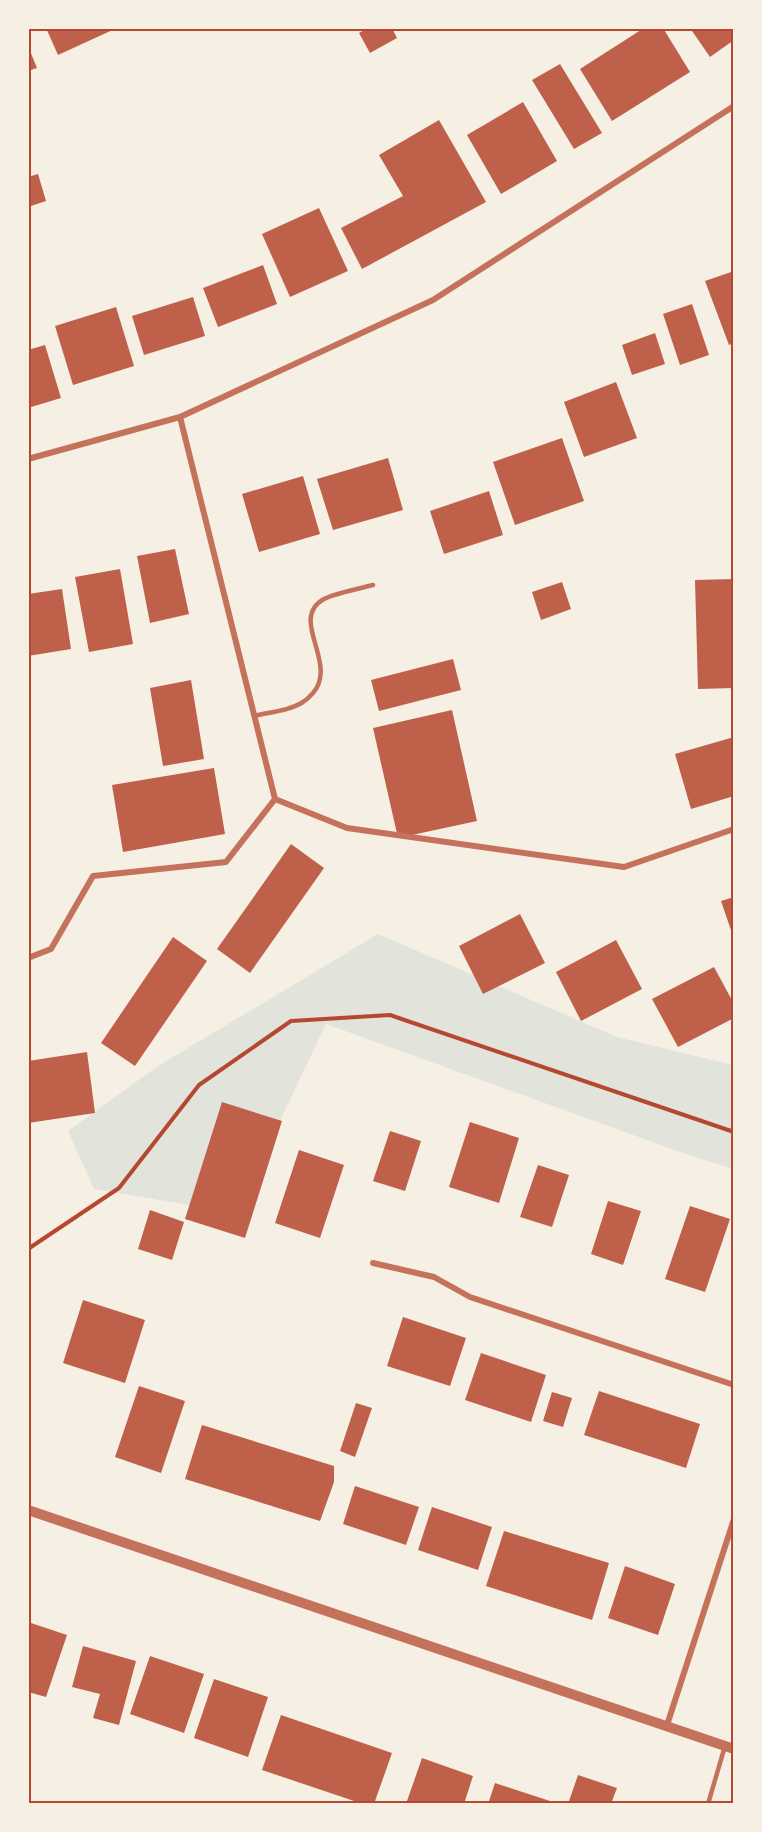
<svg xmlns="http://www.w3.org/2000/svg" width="762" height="1832" font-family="'Work Sans',sans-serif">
	<rect width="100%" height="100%" fill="#f6efe4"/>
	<path fill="#e2e4dc" d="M 378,934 L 617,1037 L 733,1065 L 733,1169 L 680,1152 L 326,1024 L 236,1213 L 94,1189 L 68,1131 L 158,1066 Z"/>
	<path fill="#bf614a" d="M 46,28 L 117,28 L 58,55 Z
		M 368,28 L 392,28 L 397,38 L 370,53 L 359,33 Z
		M 644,28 L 663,28 L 690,72 L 612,121 L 580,69 Z
		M 690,28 L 734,28 L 734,40 L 710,57 Z
		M 28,46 L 37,68 L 28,71 Z
		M 560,64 L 602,133 L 574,149 L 532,80 Z
		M 523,102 L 557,161 L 501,194 L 467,135 Z
		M 439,120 L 486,202 L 362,269 L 341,228 L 403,196 L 379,155 Z
		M 38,174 L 46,201 L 28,207 L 28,177 Z
		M 319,208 L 348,271 L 290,297 L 262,234 Z
		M 263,265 L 277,304 L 218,327 L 203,288 Z
		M 734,271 L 734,343 L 729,345 L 705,281 Z
		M 193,297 L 205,336 L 144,355 L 132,316 Z
		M 692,304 L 709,355 L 680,365 L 663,314 Z
		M 116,307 L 134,366 L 73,385 L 55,326 Z
		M 655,333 L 665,364 L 632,375 L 622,345 Z
		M 45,345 L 61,398 L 28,408 L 28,350 Z
		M 616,382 L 637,438 L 584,457 L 564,402 Z
		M 562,438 L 584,501 L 515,525 L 493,462 Z
		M 388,458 L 403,510 L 333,530 L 317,479 Z
		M 303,476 L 320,534 L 259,552 L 242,494 Z
		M 489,491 L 503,535 L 444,554 L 430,511 Z
		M 175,549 L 189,614 L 150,623 L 137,556 Z
		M 120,569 L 133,644 L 89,652 L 75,577 Z
		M 734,579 L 734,688 L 698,689 L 695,580 Z
		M 562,582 L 571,609 L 541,620 L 532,592 Z
		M 62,589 L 71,649 L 28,656 L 28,594 Z
		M 453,659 L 461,690 L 379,711 L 371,680 Z
		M 191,680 L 204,759 L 163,766 L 150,688 Z
		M 452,710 L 477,821 L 398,838 L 373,728 Z
		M 734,737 L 734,796 L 691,809 L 675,754 Z
		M 214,768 L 225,834 L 123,852 L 112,785 Z
		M 291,844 L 324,868 L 250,973 L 217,949 Z
		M 734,897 L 734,936 L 733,936 L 721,901 Z
		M 520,914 L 545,963 L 483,994 L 459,946 Z
		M 173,937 L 207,961 L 135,1066 L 101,1043 Z
		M 616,940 L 642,989 L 581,1021 L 556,972 Z
		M 714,967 L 734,1004 L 734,1018 L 678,1047 L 652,999 Z
		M 87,1052 L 95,1113 L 28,1123 L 28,1061 Z
		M 222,1102 L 282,1121 L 245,1238 L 185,1219 Z
		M 470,1122 L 519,1138 L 499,1203 L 449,1187 Z
		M 390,1131 L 421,1141 L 405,1191 L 373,1181 Z
		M 299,1150 L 344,1165 L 320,1238 L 275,1223 Z
		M 538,1165 L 569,1175 L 552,1227 L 520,1217 Z
		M 608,1201 L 641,1211 L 623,1265 L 591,1254 Z
		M 690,1206 L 730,1219 L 705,1292 L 665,1279 Z
		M 150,1210 L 184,1222 L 172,1260 L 138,1249 Z
		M 83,1300 L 145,1320 L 125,1383 L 63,1363 Z
		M 403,1317 L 466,1338 L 450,1386 L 387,1366 Z
		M 481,1353 L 546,1375 L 531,1422 L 465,1400 Z
		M 139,1386 L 185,1401 L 161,1473 L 115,1457 Z
		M 599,1391 L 700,1424 L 686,1468 L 584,1435 Z
		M 552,1392 L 572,1398 L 563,1427 L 543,1421 Z
		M 356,1403 L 372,1408 L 355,1457 L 340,1451 Z
		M 202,1425 L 334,1466 L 334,1482 L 320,1521 L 185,1479 Z
		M 355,1486 L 419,1507 L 406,1545 L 343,1524 Z
		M 432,1507 L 492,1527 L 478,1570 L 418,1550 Z
		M 504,1531 L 609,1563 L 592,1620 L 486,1586 Z
		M 625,1566 L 675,1584 L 658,1635 L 608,1618 Z
		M 28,1622 L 67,1635 L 46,1697 L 28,1692 Z
		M 83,1646 L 136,1661 L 119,1725 L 93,1718 L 100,1694 L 72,1687 Z
		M 150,1656 L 204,1674 L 184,1733 L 130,1714 Z
		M 214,1679 L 268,1697 L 248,1757 L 194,1738 Z
		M 281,1715 L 392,1753 L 374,1804 L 363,1804 L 262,1770 Z
		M 422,1758 L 473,1776 L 464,1804 L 415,1804 L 407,1801 Z
		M 578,1775 L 617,1788 L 611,1804 L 568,1804 Z
		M 495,1783 L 550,1801 L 549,1804 L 488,1804 Z"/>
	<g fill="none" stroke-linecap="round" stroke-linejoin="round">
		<path stroke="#b5482f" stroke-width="4" d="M 28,1249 L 119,1188 L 199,1085 L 291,1021 L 390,1015 L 734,1132"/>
		<path stroke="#c5725c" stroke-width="4.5" d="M 254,716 C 270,712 289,711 303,702 C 307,700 310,696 313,693 C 339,663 288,619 324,599 C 333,594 361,588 373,585
			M 708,1804 L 725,1746"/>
		<path stroke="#c5725c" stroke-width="6" d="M 180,417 L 275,799 L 347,828 L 624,867 L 734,829
			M 28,459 L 180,417 L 433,300 L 734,106
			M 28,958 L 51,949 L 93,876 L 226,862 L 275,799
			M 373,1263 L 434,1277 L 470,1297 L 734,1385
			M 667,1725 L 734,1519"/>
		<path stroke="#c5725c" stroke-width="10" d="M 28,1510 L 734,1749"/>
	</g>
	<rect width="762" height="1832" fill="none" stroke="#f6efe4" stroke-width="60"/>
	<rect x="30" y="30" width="702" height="1772" fill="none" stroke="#b5482f" stroke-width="2"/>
</svg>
